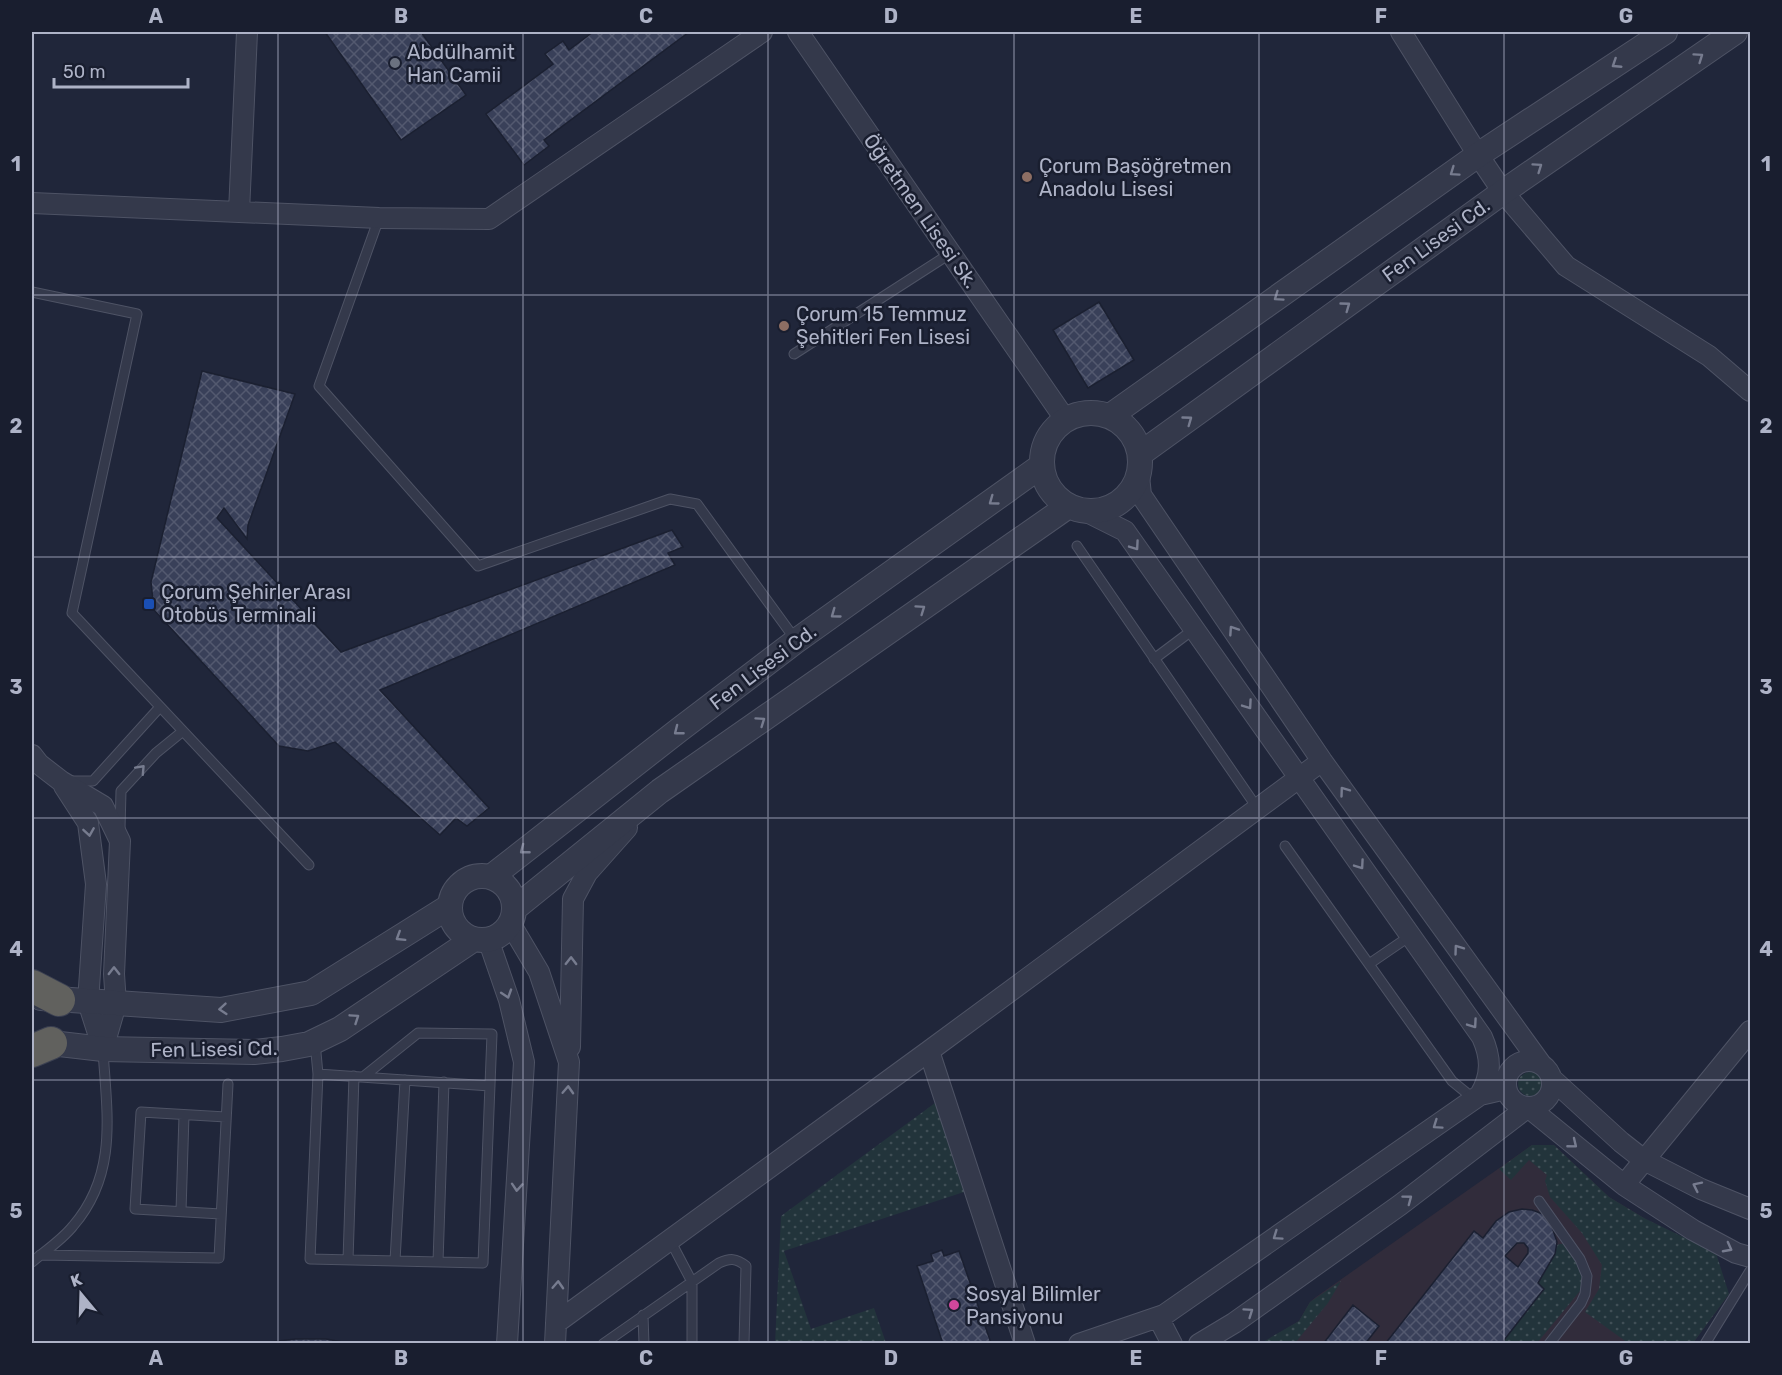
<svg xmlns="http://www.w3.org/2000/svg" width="1782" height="1375" font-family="Rubik,sans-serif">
	<defs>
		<pattern id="grass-dots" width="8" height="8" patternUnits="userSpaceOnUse" patternTransform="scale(1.5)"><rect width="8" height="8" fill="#22343b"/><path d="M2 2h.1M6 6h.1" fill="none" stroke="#404f56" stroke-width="1.8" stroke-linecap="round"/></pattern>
		<pattern id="building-cross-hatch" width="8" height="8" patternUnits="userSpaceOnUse" patternTransform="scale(1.5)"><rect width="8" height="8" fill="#394059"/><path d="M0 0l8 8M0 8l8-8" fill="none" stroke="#53596f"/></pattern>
	</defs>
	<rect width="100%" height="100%" fill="#20263a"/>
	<path fill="#312c3b" d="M 1532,1145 L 1554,1145 L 1609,1197 L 1644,1218 L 1729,1294 L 1693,1343 L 1261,1344 L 1299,1321 L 1310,1302 L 1316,1297 Z"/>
	<path fill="url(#grass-dots)" d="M1518 1084a12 12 0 1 1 24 0a12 12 0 1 1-24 0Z
		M 935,1103 L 967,1191 L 784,1251 L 811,1329 L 874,1308 L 886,1343 L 775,1344 L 781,1216 Z
		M 1532,1145 L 1554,1145 L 1609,1197 L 1644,1218 L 1716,1253 L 1729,1294 L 1693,1343 L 1628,1343 L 1585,1312 L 1599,1289 L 1602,1265 L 1582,1233 L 1550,1197 L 1545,1181 L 1547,1175 L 1529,1160 L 1511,1180 L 1499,1169 Z
		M 1559,1244 L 1567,1244 L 1585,1276 L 1580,1291 L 1537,1343 L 1479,1344 L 1548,1251 Z
		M 1341,1281 L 1328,1303 L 1295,1343 L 1261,1343 L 1299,1321 L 1310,1302 Z"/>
	<path fill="url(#building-cross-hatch)" stroke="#1b2031" stroke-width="1.5" fill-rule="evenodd" d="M 325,32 L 421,32 L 466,95 L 401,140 Z
		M 593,32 L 689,32 L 544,140 L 549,146 L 524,165 L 486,114 L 553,64 L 545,54 L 563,41 L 569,50 Z
		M 1099,302 L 1134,360 L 1088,388 L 1053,330 Z
		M 202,371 L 295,394 L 248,525 L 247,539 L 224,508 L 217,518 L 341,652 L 672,530 L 683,547 L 668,553 L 675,565 L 380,690 L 489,808 L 467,826 L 456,818 L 440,835 L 335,742 L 308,751 L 279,746 L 154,610 L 151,582 Z
		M 1522,1209 L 1532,1210 L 1543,1214 L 1550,1221 L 1557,1242 L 1555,1254 L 1538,1283 L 1544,1289 L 1501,1344 L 1385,1344 L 1474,1231 L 1483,1238 L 1496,1221 L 1509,1212 ZM 1517,1243 L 1524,1243 L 1528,1248 L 1528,1253 L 1518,1267 L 1505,1256 Z
		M 942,1250 L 944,1256 L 959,1251 L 991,1343 L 943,1344 L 917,1266 L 933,1261 L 931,1254 Z
		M 1353,1305 L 1379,1326 L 1365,1344 L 1323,1344 Z
		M 296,1339 L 326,1339 L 353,1344 L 252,1344 Z"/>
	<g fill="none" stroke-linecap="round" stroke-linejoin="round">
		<defs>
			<path id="service" d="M 379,218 L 319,386 L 478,566 L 670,499 L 697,504 L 795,639
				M 32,292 L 137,314 L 72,613 L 309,865
				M 794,354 L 951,253
				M 1077,546 L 1258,809
				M 1154,659 L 1194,629
				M 69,781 L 93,781 L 160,707
				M 120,829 L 121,791 L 156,753 L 183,731
				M 1285,846 L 1452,1081 L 1474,1099
				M 1369,964 L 1410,936
				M 315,1042 L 318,1074 L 490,1086
				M 318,1074 L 310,1259 L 483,1263 L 492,1034 L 418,1033 L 363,1077
				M 1539,1201 L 1580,1259 L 1587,1276 L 1585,1294 L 1581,1303 L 1549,1344
				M 181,1211 L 184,1115
				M 221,1214 L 135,1209 L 141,1112 L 226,1117
				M 670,1240 L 692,1282 L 692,1344
				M 40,1255 L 219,1258 L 228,1084
				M 348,1260 L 354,1076
				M 395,1261 L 405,1080
				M 32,1262 C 45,1251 62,1240 73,1226 C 118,1174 107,1114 103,1051
				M 438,1262 L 444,1082
				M 643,1315 L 644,1344
				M 603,1344 L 719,1263 C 730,1258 736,1258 746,1266 L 744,1344
				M 1705,1344 L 1750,1271"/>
			<path id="minor" d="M 798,32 L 1065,419
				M 1401,32 L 1478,155 L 1503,192 L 1566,266 L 1709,356 L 1750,391
				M 32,203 L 379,218 L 489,219 L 762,32
				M 239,212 L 247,32
				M 1139,476 L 1141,495 L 1322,761 L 1541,1064
				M 1089,513 L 1125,531 L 1482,1037 C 1491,1057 1492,1075 1480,1095
				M 32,755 L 39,764 L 61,781 L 103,806 L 120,841 L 114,974 L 116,1004 L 103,1049
				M 64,786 L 88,823 L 96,884 L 88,1002 L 103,1049
				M 510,923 L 539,972 L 569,1062 L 555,1344
				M 488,939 L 509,1000 L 524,1062 L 507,1344
				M 570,1047 L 573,899 L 587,873 L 627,828
				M 929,1051 L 1025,1344
				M1506 1084a23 23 0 1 1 46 0a23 23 0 1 1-46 0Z
				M 1552,1079 L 1621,1142 L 1644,1160 L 1701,1189 L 1750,1209
				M 1624,1185 L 1750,1031
				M 1158,1317 L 1172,1344
				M 556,1323 L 929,1051 L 1322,761
				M 1079,1344 L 1164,1315 L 1480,1095 L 1506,1089
				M 1199,1344 L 1234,1323 L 1400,1205 L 1528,1107 L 1624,1185 L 1693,1230 L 1736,1253 L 1750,1257"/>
			<path id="tertiary" d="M1042 462a49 49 0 1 1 98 0a49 49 0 1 1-98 0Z
				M 1110,416 L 1478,155 L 1665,32
				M 1140,454 L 1503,192 L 1735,32
				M450 908a32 32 0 1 1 64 0a32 32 0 1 1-64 0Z
				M 491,877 L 679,730 L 796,641 L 1041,466
				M 514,909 L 660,791 L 1067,507
				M 41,998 L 221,1010 L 311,993 L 450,906
				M 34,1045 L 51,1043 L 103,1049 L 254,1052 L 282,1049 L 309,1044 L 340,1029 L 474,939"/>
			<path id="trunk" d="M 32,986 L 59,1000
				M 32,1051 L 51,1043"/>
		</defs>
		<use href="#service" stroke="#4e5365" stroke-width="11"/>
		<use href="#minor" stroke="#4e5365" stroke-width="22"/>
		<use href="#tertiary" stroke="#4e5365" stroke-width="26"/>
		<use href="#trunk" stroke="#3b4052" stroke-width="34"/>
		<use href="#service" stroke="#34394b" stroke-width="9"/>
		<use href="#minor" stroke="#34394b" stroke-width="20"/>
		<use href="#tertiary" stroke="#34394b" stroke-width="24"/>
		<use href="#trunk" stroke="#61615e" stroke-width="32"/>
	</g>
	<defs><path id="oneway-chevron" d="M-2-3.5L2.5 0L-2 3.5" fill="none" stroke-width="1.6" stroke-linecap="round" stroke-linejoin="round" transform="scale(1.5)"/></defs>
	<g stroke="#777c8f">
		<use href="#oneway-chevron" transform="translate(1699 57) rotate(-35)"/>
		<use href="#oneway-chevron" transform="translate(1616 64) rotate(147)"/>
		<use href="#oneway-chevron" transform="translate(1538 167) rotate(-35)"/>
		<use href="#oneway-chevron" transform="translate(1454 172) rotate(145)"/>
		<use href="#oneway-chevron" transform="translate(1278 297) rotate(145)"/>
		<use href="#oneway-chevron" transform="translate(1346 306) rotate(-36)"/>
		<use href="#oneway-chevron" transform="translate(1188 420) rotate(-36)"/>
		<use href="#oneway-chevron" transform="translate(993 501) rotate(144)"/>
		<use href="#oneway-chevron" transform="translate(1135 546) rotate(55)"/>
		<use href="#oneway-chevron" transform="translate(921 609) rotate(-35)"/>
		<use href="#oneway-chevron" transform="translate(835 614) rotate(144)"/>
		<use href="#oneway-chevron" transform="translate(1233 630) rotate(-124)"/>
		<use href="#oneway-chevron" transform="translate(1248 705) rotate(55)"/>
		<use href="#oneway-chevron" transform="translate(761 721) rotate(-35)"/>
		<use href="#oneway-chevron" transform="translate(678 731) rotate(142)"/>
		<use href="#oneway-chevron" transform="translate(141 769) rotate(-47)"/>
		<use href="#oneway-chevron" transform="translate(1344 791) rotate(-126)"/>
		<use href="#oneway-chevron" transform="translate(89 832) rotate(81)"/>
		<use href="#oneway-chevron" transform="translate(524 850) rotate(142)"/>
		<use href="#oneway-chevron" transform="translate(1360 865) rotate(55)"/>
		<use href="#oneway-chevron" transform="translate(400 937) rotate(148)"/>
		<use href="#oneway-chevron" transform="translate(1458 949) rotate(-126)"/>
		<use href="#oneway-chevron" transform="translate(571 961) rotate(-89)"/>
		<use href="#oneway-chevron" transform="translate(114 971) rotate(-90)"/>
		<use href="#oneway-chevron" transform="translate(507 994) rotate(72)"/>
		<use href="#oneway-chevron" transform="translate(223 1009) rotate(175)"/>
		<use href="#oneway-chevron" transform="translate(355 1018) rotate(-34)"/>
		<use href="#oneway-chevron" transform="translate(1473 1024) rotate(55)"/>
		<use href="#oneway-chevron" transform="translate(568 1090) rotate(-87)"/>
		<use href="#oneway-chevron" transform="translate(1437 1125) rotate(145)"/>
		<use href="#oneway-chevron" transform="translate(1573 1144) rotate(39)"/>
		<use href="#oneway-chevron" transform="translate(1697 1186) rotate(-154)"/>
		<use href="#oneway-chevron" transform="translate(517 1187) rotate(94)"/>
		<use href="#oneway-chevron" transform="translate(1408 1199) rotate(-37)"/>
		<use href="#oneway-chevron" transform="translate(1277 1236) rotate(145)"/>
		<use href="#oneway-chevron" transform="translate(1728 1248) rotate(28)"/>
		<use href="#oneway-chevron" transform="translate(558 1285) rotate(-87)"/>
		<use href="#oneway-chevron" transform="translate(1249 1312) rotate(-35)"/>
	</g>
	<path fill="none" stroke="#aeb3c7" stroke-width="1.5" stroke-opacity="0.55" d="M 278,32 L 278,1344M 523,32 L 523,1344M 768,32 L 768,1344M 1014,32 L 1014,1344M 1259,32 L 1259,1344M 1504,32 L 1504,1344M 32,295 L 1750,295M 32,557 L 1750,557M 32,818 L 1750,818M 32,1080 L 1750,1080"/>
	<circle fill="#6b7280" stroke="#191e2f" stroke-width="2" cx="395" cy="63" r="6"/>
	<g fill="#8d6e63" stroke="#191e2f" stroke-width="2">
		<circle cx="1027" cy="177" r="6"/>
		<circle cx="784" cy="326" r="6"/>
	</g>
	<rect fill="#1a4fb4" stroke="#191e2f" stroke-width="2" x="143" y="598" width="12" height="12" rx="3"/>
	<circle fill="#d1479c" stroke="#191e2f" stroke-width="2" cx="954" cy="1305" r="6"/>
	<g text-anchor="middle" stroke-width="5" stroke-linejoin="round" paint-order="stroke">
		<g font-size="20" fill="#aeb3c7" stroke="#191e2f" text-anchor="start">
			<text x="407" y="59">Abdülhamit<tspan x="407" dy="23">Han Camii</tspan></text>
			<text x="1039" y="173">Çorum Başöğretmen<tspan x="1039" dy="23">Anadolu Lisesi</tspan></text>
			<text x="796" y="321">Çorum 15 Temmuz<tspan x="796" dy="23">Şehitleri Fen Lisesi</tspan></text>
			<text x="161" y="599">Çorum Şehirler Arası<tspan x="161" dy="23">Otobüs Terminali</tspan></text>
			<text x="966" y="1301">Sosyal Bilimler<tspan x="966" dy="23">Pansiyonu</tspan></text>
		</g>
		<g font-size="20" fill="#aeb3c7" stroke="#191e2f">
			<text transform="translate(921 211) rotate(55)" y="7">Öğretmen Lisesi Sk.</text>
			<text transform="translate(1436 240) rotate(-36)" y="7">Fen Lisesi Cd.</text>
			<text transform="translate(763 667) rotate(-37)" y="7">Fen Lisesi Cd.</text>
			<text transform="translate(214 1049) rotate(-1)" y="7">Fen Lisesi Cd.</text>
		</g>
	</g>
	<rect width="1782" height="1375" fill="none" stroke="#191e2f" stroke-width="66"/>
	<g transform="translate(81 1294) rotate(341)" stroke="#191e2f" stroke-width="4.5" paint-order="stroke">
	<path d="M0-4.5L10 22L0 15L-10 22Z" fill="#aeb3c7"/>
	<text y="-9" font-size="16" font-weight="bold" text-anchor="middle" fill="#aeb3c7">K</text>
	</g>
	<path d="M54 78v9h134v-9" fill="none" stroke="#aeb3c7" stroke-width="3"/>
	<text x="63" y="78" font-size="18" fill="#aeb3c7" stroke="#191e2f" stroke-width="4.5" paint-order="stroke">50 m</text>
	<rect x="33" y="33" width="1716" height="1309" fill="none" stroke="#aeb3c7" stroke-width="2"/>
	<g font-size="20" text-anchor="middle" font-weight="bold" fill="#aeb3c7">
		<text x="156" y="23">A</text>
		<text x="401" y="23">B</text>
		<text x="646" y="23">C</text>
		<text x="891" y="23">D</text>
		<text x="1136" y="23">E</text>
		<text x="1381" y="23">F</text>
		<text x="1626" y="23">G</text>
		<text x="16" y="171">1</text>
		<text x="1766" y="171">1</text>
		<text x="16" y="433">2</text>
		<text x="1766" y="433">2</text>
		<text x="16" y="694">3</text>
		<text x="1766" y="694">3</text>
		<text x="16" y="956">4</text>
		<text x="1766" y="956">4</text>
		<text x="16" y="1218">5</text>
		<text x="1766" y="1218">5</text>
		<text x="156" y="1365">A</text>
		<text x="401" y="1365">B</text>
		<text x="646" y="1365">C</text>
		<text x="891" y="1365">D</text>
		<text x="1136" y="1365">E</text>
		<text x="1381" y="1365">F</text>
		<text x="1626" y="1365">G</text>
	</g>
</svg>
